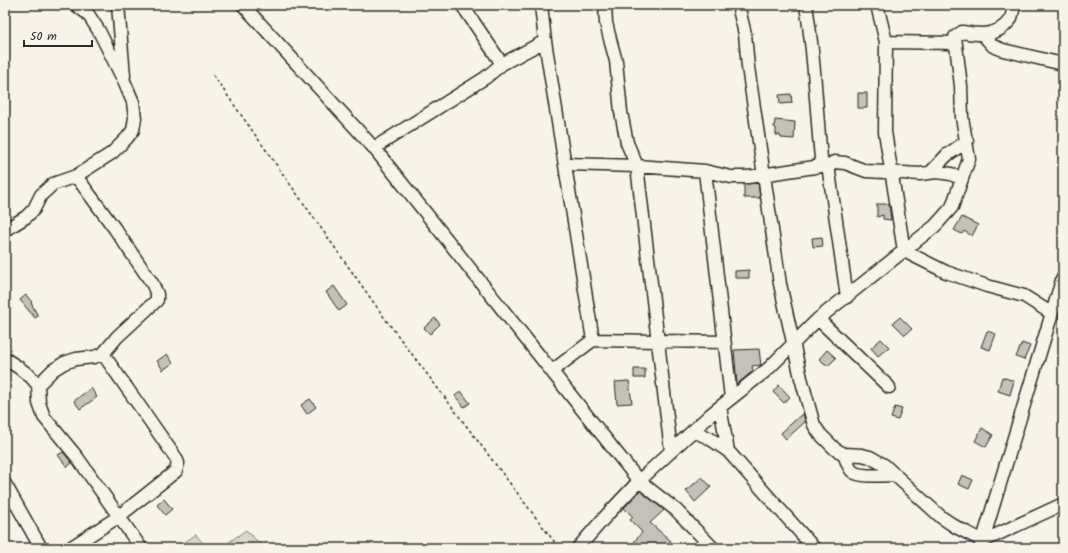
<svg xmlns="http://www.w3.org/2000/svg" width="1068" height="553" font-family="Kalam,sans-serif">
	<rect width="100%" height="100%" fill="#f7f3e8"/>
	<filter id="ink" filterUnits="userSpaceOnUse"><feTurbulence type="fractalNoise" baseFrequency=".025" numOctaves="2"/><feDisplacementMap in="SourceGraphic" scale="8" xChannelSelector="R" yChannelSelector="G"/><feConvolveMatrix kernelMatrix="1 2 1 2 8 2 1 2 1" color-interpolation-filters="sRGB"/></filter>
	<g filter="url(#ink)">
		<path fill="#dad6cc" stroke="#82807c" d="M 246,530 L 264,548 L 221,548 Z
			M 196,535 L 207,548 L 175,548 Z"/>
		<path fill="#c4c1b9" stroke="#2b2b2b" d="M 858,93 L 867,93 L 867,108 L 858,108 Z
			M 791,94 L 792,103 L 780,104 L 779,95 Z
			M 775,120 L 795,122 L 794,139 L 781,138 L 780,135 L 776,135 L 776,128 L 774,127 Z
			M 758,183 L 760,198 L 744,198 L 744,184 Z
			M 877,204 L 889,204 L 891,220 L 883,219 L 883,215 L 877,217 Z
			M 962,217 L 978,225 L 972,236 L 964,231 L 962,234 L 954,230 Z
			M 822,237 L 823,246 L 813,247 L 812,238 Z
			M 749,270 L 749,278 L 735,278 L 735,271 Z
			M 334,286 L 347,305 L 339,311 L 326,292 Z
			M 26,295 L 32,302 L 31,303 L 38,316 L 35,318 L 20,300 Z
			M 900,317 L 912,329 L 905,335 L 893,323 Z
			M 435,318 L 440,324 L 430,334 L 424,328 Z
			M 987,331 L 996,334 L 990,350 L 981,347 Z
			M 881,339 L 889,347 L 878,356 L 871,348 Z
			M 1022,343 L 1030,346 L 1024,360 L 1016,357 Z
			M 759,349 L 761,365 L 752,366 L 753,371 L 737,384 L 734,350 Z
			M 827,350 L 836,358 L 828,366 L 819,359 Z
			M 167,354 L 173,363 L 163,370 L 157,361 Z
			M 634,369 L 645,369 L 645,378 L 634,378 Z
			M 1002,377 L 1014,381 L 1010,395 L 998,391 Z
			M 629,381 L 632,403 L 617,404 L 615,382 Z
			M 779,385 L 790,397 L 784,403 L 773,392 Z
			M 91,388 L 97,397 L 80,409 L 74,401 Z
			M 461,391 L 470,403 L 464,407 L 455,396 Z
			M 310,399 L 316,407 L 307,414 L 301,405 Z
			M 895,407 L 902,409 L 898,420 L 891,418 Z
			M 803,413 L 805,422 L 786,439 L 781,433 Z
			M 982,428 L 993,435 L 986,447 L 975,441 Z
			M 63,452 L 72,463 L 67,467 L 58,455 Z
			M 962,475 L 973,480 L 969,489 L 958,484 Z
			M 702,477 L 711,487 L 695,502 L 686,491 Z
			M 640,491 L 664,510 L 650,523 L 671,541 L 665,548 L 640,548 L 633,543 L 642,532 L 630,520 L 633,517 L 624,508 Z
			M 164,499 L 172,509 L 165,515 L 157,505 Z"/>
		<g fill="none" stroke-linecap="round" stroke-linejoin="round">
			<defs>
				<path id="minor" d="M 118,5 L 124,76
					M 243,5 L 374,148 L 639,481 L 676,510 L 713,548
					M 541,5 L 545,41 L 593,340
					M 605,5 L 606,23 L 611,43 L 616,61 L 621,112 L 627,143 L 637,166 L 671,451
					M 738,5 L 745,34 L 748,67 L 780,284 L 801,378 L 814,425 L 820,434 L 835,449 L 844,454 L 862,455 L 870,457 L 884,465 L 941,517 L 956,527 L 983,541 L 1063,504
					M 806,5 C 811,36 814,67 816,98 C 818,120 819,143 822,166
					M 877,5 L 886,42 L 885,132 L 904,251 L 946,272 L 987,286 L 1024,296 L 1051,313
					M 983,35 L 993,46 L 1003,50 L 1063,64
					M 886,42 L 955,43
					M 502,64 L 545,41
					M 374,148 L 485,78 L 502,64 L 462,5
					M 565,164 L 637,166 L 705,171 L 731,177 L 748,177 L 828,165 L 834,162 L 845,163 L 866,171 L 920,174 L 937,172 L 951,174 L 962,179
					M 828,165 L 847,297
					M 705,171 L 731,398
					M 931,172 L 947,155 L 967,141
					M 5,230 L 26,217 L 34,209 L 41,195 L 53,184 L 76,176 L 112,153 L 127,138 L 133,130 L 135,118 L 133,102 L 124,81 L 99,31 L 88,14 L 76,5
					M 818,319 L 889,387
					M 5,359 L 18,367 L 31,377 L 38,385 L 39,403 L 44,417 L 77,457 L 141,548
					M 552,371 L 593,340 L 724,342
					M 38,385 L 53,370 L 64,363 L 76,359 L 94,357 L 103,354 L 117,337 L 157,300 L 157,294 L 152,283 L 115,229 L 76,176
					M 720,407 L 728,451
					M 693,431 L 709,438 L 728,451 L 814,548
					M 844,454 C 846,459 848,467 852,471 C 859,478 885,475 896,475
					M 5,484 L 41,548
					M 981,546 L 1063,277
					M 70,548 L 118,517 L 176,471 L 178,463 L 176,458 L 103,354
					M 578,548 L 605,517 L 639,481 L 710,415 L 768,369 L 818,319 L 935,226 L 952,207 L 969,159 L 962,117 L 961,86 L 955,37 L 962,32 C 980,35 997,37 1010,20 C 1012,17 1013,10 1014,5"/>
			</defs>
			<use href="#minor" stroke="#2b2b2b" stroke-width="15"/>
			<path stroke="#2b2b2b" stroke-width="1.5" stroke-dasharray="3 3" stroke-linecap="butt" d="M 213,75 L 386,320 L 559,548"/>
			<use href="#minor" stroke="#f7f3e8" stroke-width="12"/>
		</g>
	</g>
	<rect width="1068" height="553" fill="none" stroke="#f7f3e8" stroke-width="20"/>
	<rect x="10" y="10" width="1048" height="533" fill="none" stroke="#2b2b2b" stroke-width="1.5" filter="url(#ink)"/>
	<path d="M24 40v6h68v-6" fill="none" stroke="#2b2b2b" stroke-width="2"/>
	<text x="30" y="40" font-size="12" fill="#2b2b2b" stroke="#f7f3e8" stroke-width="3" paint-order="stroke">50 m</text>
</svg>
